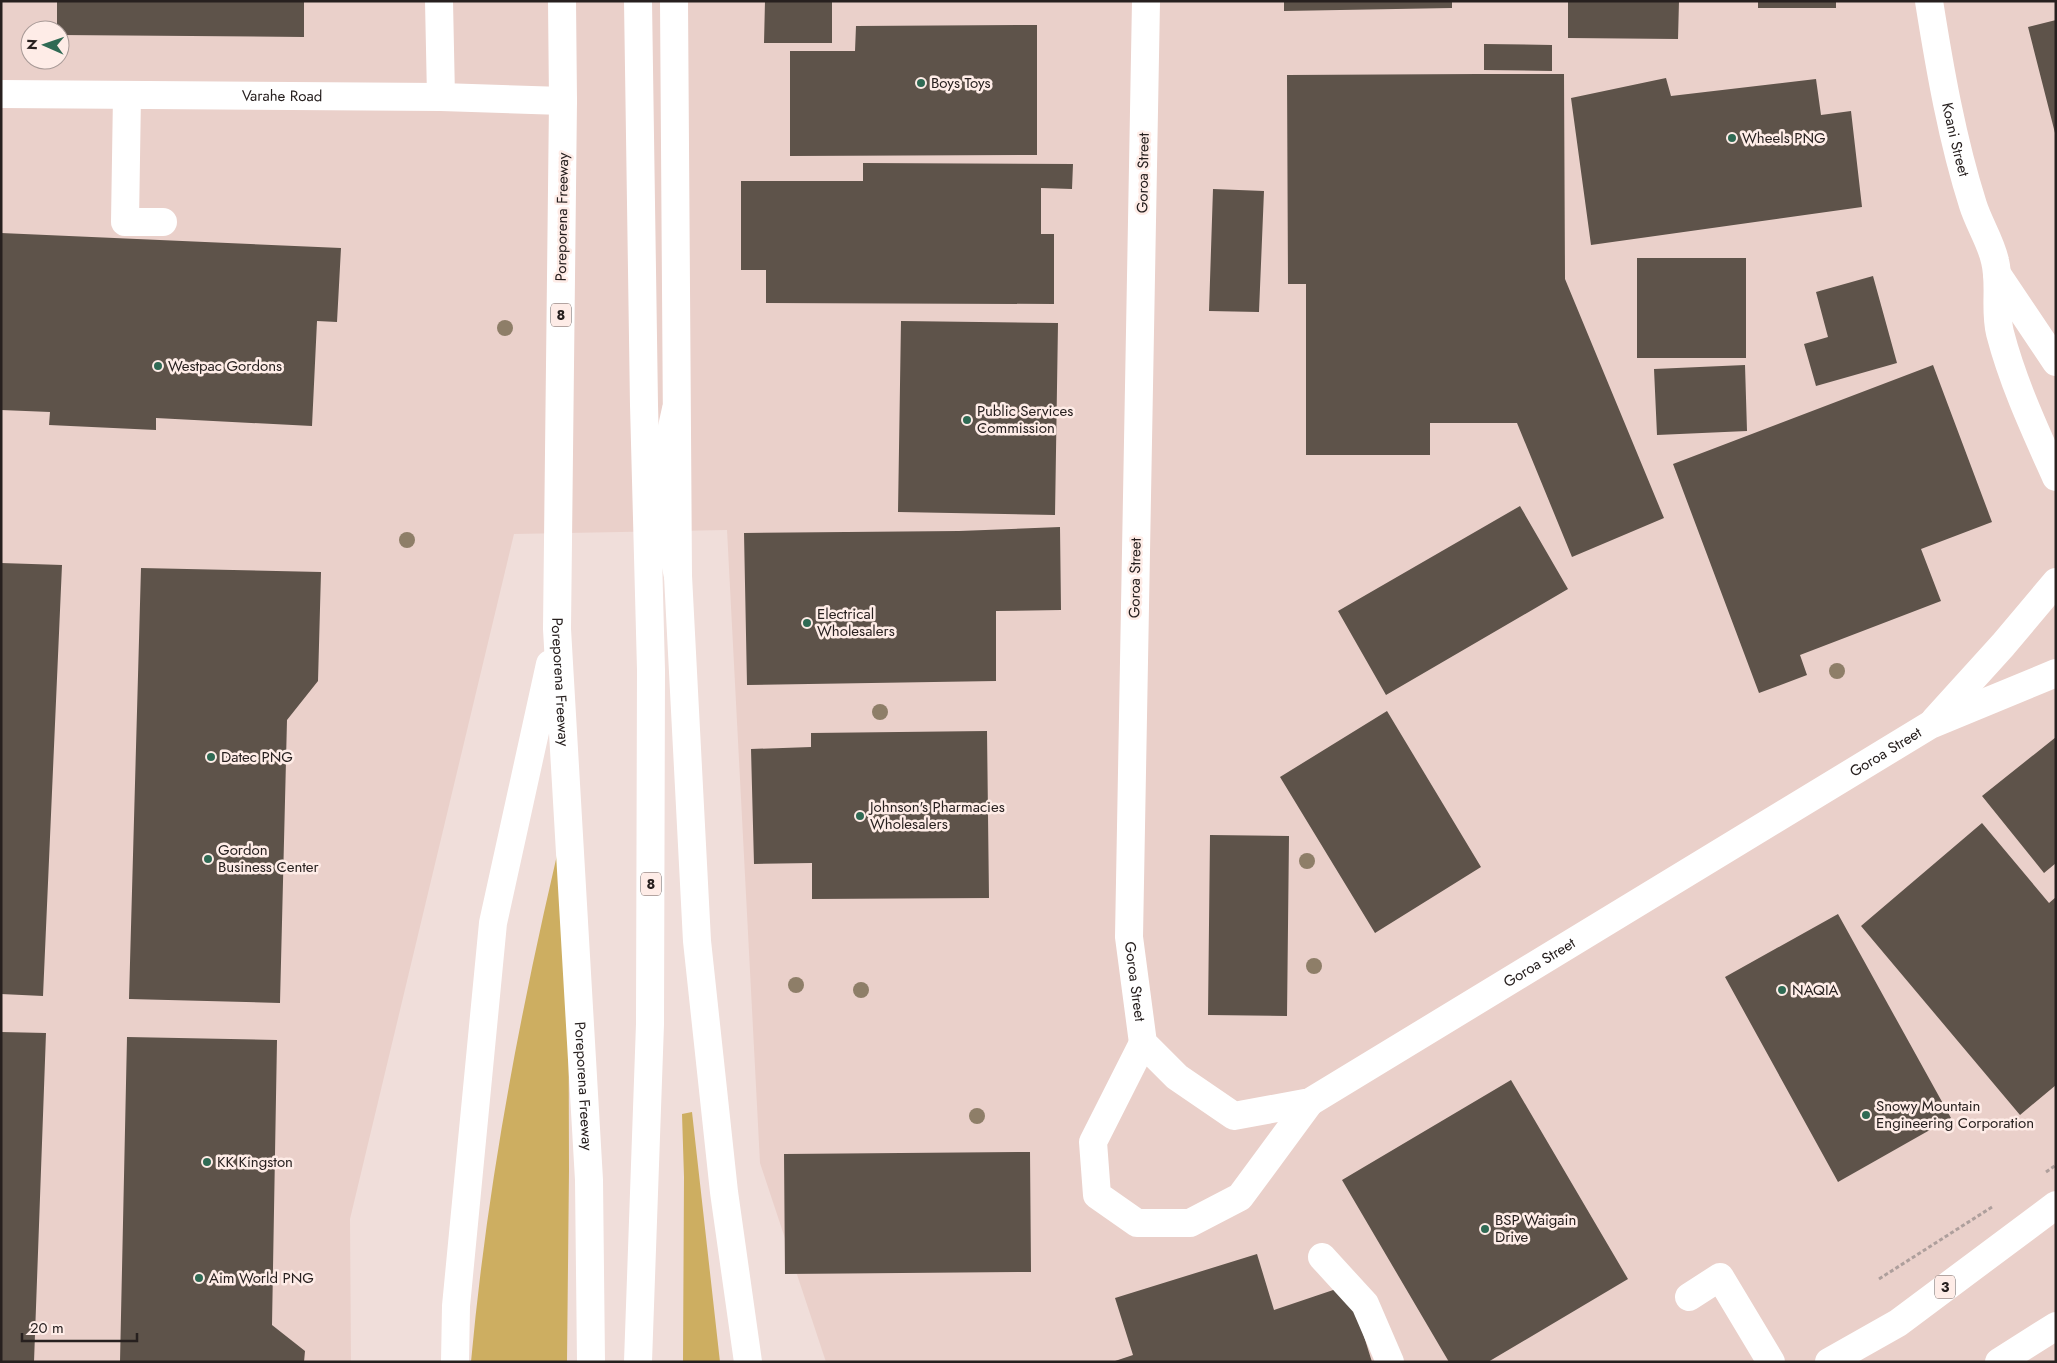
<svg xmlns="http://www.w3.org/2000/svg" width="2057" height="1363" font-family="Jost,sans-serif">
	<rect width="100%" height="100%" fill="#f0deda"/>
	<path fill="#ead0ca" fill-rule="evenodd" d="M 1,1 L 2056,1 L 2056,1362 L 826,1362 L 760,1163 L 727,530 L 514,534 L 350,1219 L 351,1362 L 1,1362 ZM 30,30 L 60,30 L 60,60 L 30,60 Z"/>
	<path fill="#cdae61" d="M 568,809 L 569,1170 L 567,1362 L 471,1362 C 488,1175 524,991 568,809 Z
		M 692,1112 L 720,1362 L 683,1362 L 684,1177 L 682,1114 Z"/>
	<path fill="#5e534a" d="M 57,1 L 304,1 L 304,37 L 60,35 L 60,30 L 57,30 Z
		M 765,1 L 832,1 L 832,43 L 764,43 Z
		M 1284,1 L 1452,1 L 1452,8 L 1284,11 Z
		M 1568,1 L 1679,1 L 1678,39 L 1568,38 Z
		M 1758,1 L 1836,1 L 1836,8 L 1758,8 Z
		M 2056,20 L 2056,133 L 2055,133 L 2028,27 Z
		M 1037,25 L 1037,155 L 790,156 L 790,51 L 855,51 L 856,26 Z
		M 1484,44 L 1552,45 L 1552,71 L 1484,70 Z
		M 1478,74 L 1564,74 L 1565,279 L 1664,518 L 1572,557 L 1517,423 L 1430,423 L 1430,455 L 1306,455 L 1306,284 L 1288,284 L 1287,75 Z
		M 1666,78 L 1671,96 L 1816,79 L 1821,115 L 1851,111 L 1862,207 L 1591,245 L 1571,98 Z
		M 863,163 L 1073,164 L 1072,189 L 1041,188 L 1041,234 L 1054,234 L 1054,304 L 766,303 L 766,270 L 741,270 L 741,181 L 863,181 Z
		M 1213,189 L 1264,191 L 1259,312 L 1209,311 Z
		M 1,233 L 341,248 L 337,322 L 317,321 L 312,426 L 156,418 L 156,430 L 49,425 L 50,412 L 1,410 Z
		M 1637,258 L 1746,258 L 1746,358 L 1637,358 Z
		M 1873,276 L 1897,363 L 1816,386 L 1804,344 L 1828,337 L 1816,292 Z
		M 901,321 L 1058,323 L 1055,515 L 898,512 Z
		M 1745,365 L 1747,431 L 1657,435 L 1654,369 Z
		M 1933,365 L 1992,522 L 1921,549 L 1941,601 L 1800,655 L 1807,675 L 1759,693 L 1673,464 Z
		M 1520,506 L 1568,589 L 1386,695 L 1338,611 Z
		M 1060,527 L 1061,610 L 996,611 L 996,681 L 747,685 L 744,533 L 959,531 Z
		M 1,563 L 62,565 L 43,996 L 1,994 Z
		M 141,568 L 321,572 L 318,681 L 287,720 L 280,1003 L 129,999 Z
		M 1387,711 L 1481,867 L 1375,933 L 1280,777 Z
		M 987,731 L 989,898 L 812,899 L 812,863 L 754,864 L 751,749 L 811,747 L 811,733 Z
		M 2056,737 L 2056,863 L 2044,873 L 1982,796 Z
		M 1982,823 L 2049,903 L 2056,897 L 2056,1085 L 2020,1115 L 1861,926 Z
		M 1210,835 L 1289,836 L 1287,1016 L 1208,1015 Z
		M 1838,914 L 1951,1118 L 1838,1182 L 1725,977 Z
		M 1,1032 L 46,1033 L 34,1362 L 1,1362 Z
		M 127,1037 L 277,1040 L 272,1325 L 305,1351 L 304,1362 L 120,1362 Z
		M 1511,1080 L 1628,1279 L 1488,1362 L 1449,1362 L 1342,1180 Z
		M 1030,1152 L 1031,1272 L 785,1274 L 784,1154 Z
		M 1257,1254 L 1274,1310 L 1348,1285 L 1372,1362 L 1112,1362 L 1133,1355 L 1115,1298 Z"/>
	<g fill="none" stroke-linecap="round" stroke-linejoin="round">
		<path stroke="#ae9f9c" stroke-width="3" stroke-dasharray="4 2.5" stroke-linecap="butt" d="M 2046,1172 L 2056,1165
			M 1879,1279 L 1992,1207"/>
		<g stroke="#fff" stroke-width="28">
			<path d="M 439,1 L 441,97"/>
			<path d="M 674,1 L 678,576 L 697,941 L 724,1192 L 748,1362"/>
			<path id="s1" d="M 1146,1 L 1129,937 L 1143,1043 L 1177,1077 L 1234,1116 L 1310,1102 L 1930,725 L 2056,673"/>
			<path id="s2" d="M 1929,1 C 1940,70 1952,139 1973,205 C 1979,224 1991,242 1995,261 C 2001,285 1994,309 2000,333 C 2013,383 2035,430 2056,477"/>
			<path id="s3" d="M 1,94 L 441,97 L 563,101"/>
			<path d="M 127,95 L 125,222 L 163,222"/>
			<path d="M 1997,274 L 2056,362"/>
			<path d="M 1935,720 L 2003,645 L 2056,582"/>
			<path d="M 1143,1043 L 1093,1142 L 1097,1195 L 1137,1223 L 1190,1223 L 1240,1197 L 1310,1102"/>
			<path d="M 1322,1257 L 1365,1304 L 1390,1362"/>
			<path d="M 1689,1297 L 1720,1277 L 1771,1362"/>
		</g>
		<g stroke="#fff" stroke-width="28">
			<path id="s4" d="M 562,1 L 563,101 L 557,629 L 589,1180 L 591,1362"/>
			<path d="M 638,1 L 644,405 L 651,670 L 650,1024 L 638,1362"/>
			<path d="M 658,483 L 678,576"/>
			<path d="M 659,499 L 659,486 L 676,409"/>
			<path d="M 455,1362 L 456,1306 L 493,923 L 550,664"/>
			<path d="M 1829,1362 L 1898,1323 L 2056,1205"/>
			<path d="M 1999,1362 L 2056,1326"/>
		</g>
	</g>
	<g fill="#8e7e68">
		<circle cx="505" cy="328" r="8"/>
		<circle cx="407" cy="540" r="8"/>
		<circle cx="1837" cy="671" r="8"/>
		<circle cx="880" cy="712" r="8"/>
		<circle cx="1307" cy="861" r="8"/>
		<circle cx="1314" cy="966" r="8"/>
		<circle cx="796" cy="985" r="8"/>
		<circle cx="861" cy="990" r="8"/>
		<circle cx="977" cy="1116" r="8"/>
	</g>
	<g fill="#2f6a54" stroke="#feece7" stroke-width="2">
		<circle cx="921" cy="83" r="5"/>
		<circle cx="1732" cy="138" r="5"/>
		<circle cx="158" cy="366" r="5"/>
		<circle cx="967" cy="420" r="5"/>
		<circle cx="807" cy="623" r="5"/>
		<circle cx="211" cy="757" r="5"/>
		<circle cx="860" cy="816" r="5"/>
		<circle cx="208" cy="859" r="5"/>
		<circle cx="1782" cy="990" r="5"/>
		<circle cx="1866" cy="1115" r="5"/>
		<circle cx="207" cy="1162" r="5"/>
		<circle cx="1485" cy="1229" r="5"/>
		<circle cx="199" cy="1278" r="5"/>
	</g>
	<g text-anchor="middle" stroke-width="5" stroke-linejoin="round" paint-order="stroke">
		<g fill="#feece7" stroke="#685d5b" stroke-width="1">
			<rect x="551" y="303.5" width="20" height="23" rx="4"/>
			<rect x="641" y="872.5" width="20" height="23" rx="4"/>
			<rect x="1935" y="1275.5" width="20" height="23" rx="4"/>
		</g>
		<g font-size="14" font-weight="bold" fill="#27201f">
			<text x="561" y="320">8</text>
			<text x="651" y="889">8</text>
			<text x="1945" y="1292">3</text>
		</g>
		<g font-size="15" fill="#27201f" stroke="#feece7" text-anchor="start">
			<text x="931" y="88">Boys Toys</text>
			<text x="1742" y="143">Wheels PNG</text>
			<text x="168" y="371">Westpac Gordons</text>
			<text x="977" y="416">Public Services<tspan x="977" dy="17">Commission</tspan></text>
			<text x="817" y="619">Electrical<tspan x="817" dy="17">Wholesalers</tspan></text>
			<text x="221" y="762">Datec PNG</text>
			<text x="870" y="812">Johnson's Pharmacies<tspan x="870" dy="17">Wholesalers</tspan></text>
			<text x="218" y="855">Gordon<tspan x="218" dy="17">Business Center</tspan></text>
			<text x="1792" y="995">NAQIA</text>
			<text x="1876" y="1111">Snowy Mountain<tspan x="1876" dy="17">Engineering Corporation</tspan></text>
			<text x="217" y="1167">KK Kingston</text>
			<text x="1495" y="1225">BSP Waigain<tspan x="1495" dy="17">Drive</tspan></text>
			<text x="209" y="1283">Aim World PNG</text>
		</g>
		<g font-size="15" fill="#27201f" stroke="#feece7">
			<text dy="5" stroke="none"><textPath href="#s3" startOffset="281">Varahe Road</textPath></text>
			<text dy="5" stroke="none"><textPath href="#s2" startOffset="141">Koani Street</textPath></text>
			<text transform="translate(1143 173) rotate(-89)" y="5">Goroa Street</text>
			<text transform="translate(562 217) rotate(-89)" y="5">Poreporena Freeway</text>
			<text transform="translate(1135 578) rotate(-89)" y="5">Goroa Street</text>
			<text dy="5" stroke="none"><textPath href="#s4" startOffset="681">Poreporena Freeway</textPath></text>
			<text dy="5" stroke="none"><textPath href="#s1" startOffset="1911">Goroa Street</textPath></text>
			<text dy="5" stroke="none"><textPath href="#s1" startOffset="1506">Goroa Street</textPath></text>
			<text dy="5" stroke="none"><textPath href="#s1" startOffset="981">Goroa Street</textPath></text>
			<text dy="5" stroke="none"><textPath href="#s4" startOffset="1086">Poreporena Freeway</textPath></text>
		</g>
	</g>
	<rect width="2057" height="1363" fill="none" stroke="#27201f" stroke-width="5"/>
	<g transform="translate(45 45) rotate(272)"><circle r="24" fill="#feece7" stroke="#a89a97"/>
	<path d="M0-4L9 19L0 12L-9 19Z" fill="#2f6a54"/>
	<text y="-8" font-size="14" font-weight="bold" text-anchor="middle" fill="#27201f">N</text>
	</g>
	<path d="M22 1333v8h115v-8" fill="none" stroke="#27201f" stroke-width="2.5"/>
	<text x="30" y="1333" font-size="15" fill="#27201f" stroke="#feece7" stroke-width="4" paint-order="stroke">20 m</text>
</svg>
